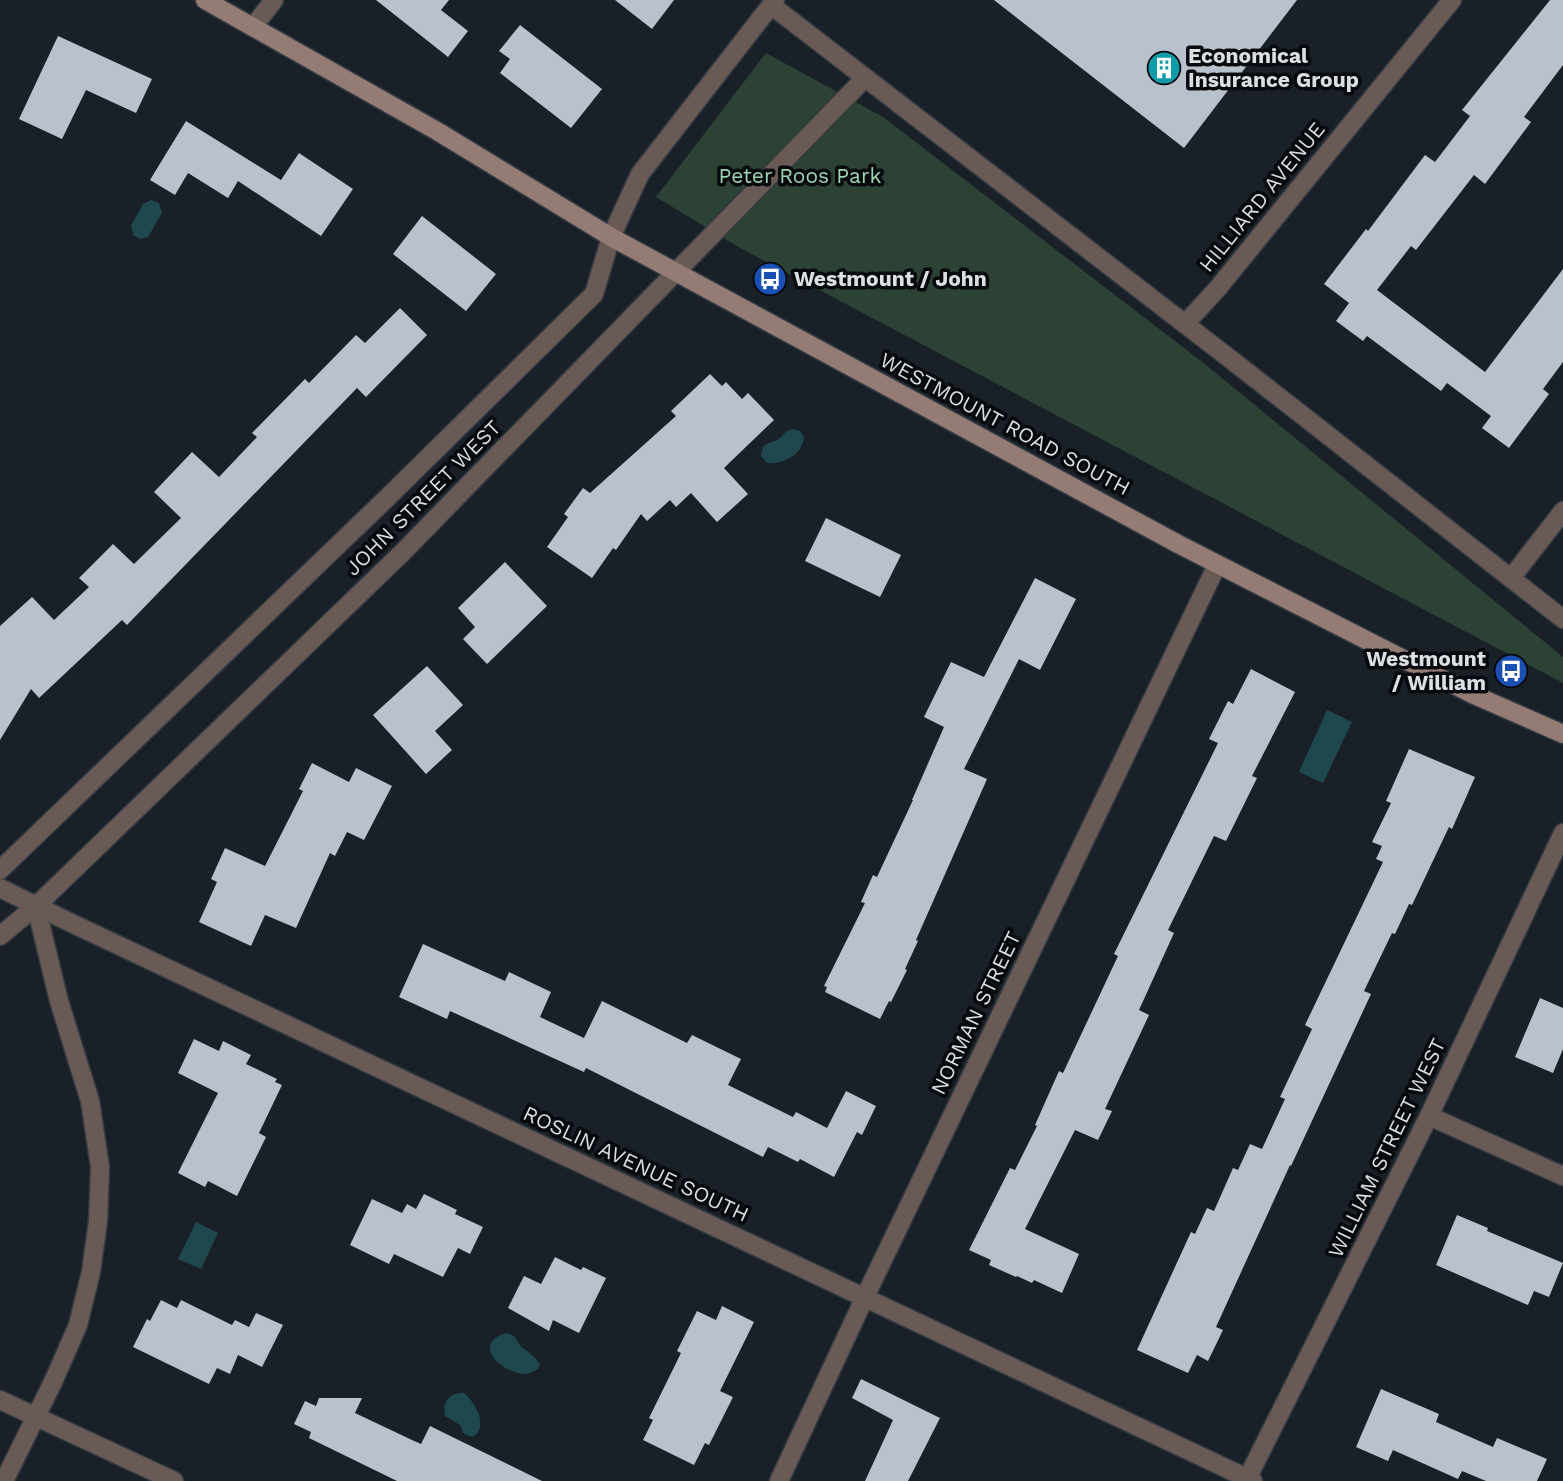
<svg xmlns="http://www.w3.org/2000/svg" width="1563" height="1481" font-family="'Work Sans',sans-serif">
	<rect width="100%" height="100%" fill="#192028"/>
	<path fill="#2c4235" d="M 766,53 L 883,117 L 1201,361 L 1563,657 L 1563,683 L 740,248 L 656,197 Z"/>
	<path fill="#1e484d" d="M 151,200 L 159,203 L 162,213 L 148,237 L 140,239 L 133,235 L 131,226 L 143,204 Z
		M 792,429 L 800,431 L 804,437 C 802,456 783,464 767,463 L 761,456 C 763,441 767,445 777,440 C 784,436 784,431 792,429 Z
		M 1327,710 L 1352,722 L 1323,783 L 1299,772 Z
		M 196,1222 L 218,1233 L 201,1269 L 178,1259 Z
		M 506,1333 C 519,1336 515,1342 523,1348 C 531,1354 534,1356 540,1364 L 538,1369 C 537,1370 529,1373 528,1374 C 506,1376 468,1345 506,1333 Z
		M 464,1393 C 476,1403 489,1427 473,1437 L 464,1434 L 460,1425 L 445,1416 C 442,1402 449,1392 464,1393 Z"/>
	<path fill="#b8c1cc" d="M 376,0 L 449,0 L 441,10 L 468,31 L 448,57 Z
		M 615,0 L 674,0 L 652,29 Z
		M 994,0 L 1297,0 L 1184,148 Z
		M 1550,0 L 1563,0 L 1563,65 L 1524,117 L 1531,122 L 1485,184 L 1474,175 L 1416,250 L 1411,246 L 1377,290 L 1485,372 L 1563,269 L 1563,362 L 1543,389 L 1549,394 L 1509,448 L 1482,428 L 1491,416 L 1447,383 L 1441,391 L 1367,336 L 1363,341 L 1336,321 L 1349,303 L 1324,284 L 1366,229 L 1368,231 L 1425,155 L 1435,162 L 1470,116 L 1462,110 Z
		M 520,25 L 602,89 L 571,128 L 500,73 L 510,59 L 499,51 Z
		M 58,36 L 152,79 L 136,113 L 86,90 L 62,139 L 19,119 Z
		M 186,121 L 281,180 L 299,153 L 353,189 L 321,236 L 238,181 L 228,198 L 188,173 L 175,195 L 150,180 Z
		M 422,216 L 496,274 L 466,311 L 393,254 Z
		M 400,308 L 427,335 L 366,397 L 357,388 L 127,625 L 122,620 L 39,698 L 31,689 L 0,740 L 0,626 L 32,597 L 54,620 L 89,587 L 79,578 L 113,544 L 134,564 L 181,518 L 154,492 L 192,452 L 219,477 L 257,437 L 252,433 L 305,379 L 309,383 L 356,335 L 365,343 Z
		M 710,374 L 722,386 L 726,382 L 742,399 L 748,393 L 774,420 L 724,468 L 748,494 L 717,522 L 691,493 L 676,507 L 670,500 L 647,521 L 641,514 L 616,550 L 613,548 L 592,578 L 547,547 L 568,517 L 564,514 L 583,488 L 590,493 L 676,416 L 671,411 Z
		M 826,518 L 901,555 L 880,597 L 805,561 Z
		M 505,562 L 547,606 L 487,664 L 463,639 L 475,627 L 458,608 Z
		M 1035,578 L 1076,599 L 1040,670 L 1019,659 L 964,769 L 987,779 L 916,940 L 918,941 L 905,969 L 907,970 L 891,1002 L 889,1001 L 880,1019 L 825,992 L 827,987 L 824,986 L 865,903 L 861,902 L 873,875 L 877,877 L 913,800 L 912,800 L 944,727 L 924,717 L 951,662 L 984,677 Z
		M 427,666 L 463,705 L 435,731 L 452,750 L 426,774 L 373,715 Z
		M 1251,669 L 1295,692 L 1252,776 L 1257,778 L 1226,841 L 1214,836 L 1168,930 L 1174,933 L 1139,1010 L 1149,1015 L 1105,1109 L 1112,1111 L 1098,1140 L 1075,1130 L 1025,1229 L 1079,1254 L 1062,1293 L 1034,1280 L 1032,1283 L 1017,1276 L 1016,1277 L 989,1265 L 991,1260 L 969,1250 L 1010,1168 L 1015,1170 L 1037,1126 L 1035,1125 L 1059,1071 L 1063,1073 L 1118,956 L 1114,954 L 1218,743 L 1209,739 L 1228,701 L 1233,704 Z
		M 1409,749 L 1475,777 L 1452,829 L 1449,827 L 1412,905 L 1409,904 L 1395,934 L 1392,933 L 1364,991 L 1371,994 L 1291,1166 L 1290,1165 L 1216,1327 L 1223,1330 L 1208,1361 L 1197,1355 L 1188,1373 L 1137,1350 L 1191,1232 L 1195,1234 L 1207,1208 L 1214,1211 L 1233,1168 L 1238,1170 L 1250,1144 L 1262,1149 L 1285,1099 L 1280,1097 L 1312,1029 L 1305,1025 L 1383,862 L 1376,859 L 1382,846 L 1372,842 L 1391,803 L 1386,801 Z
		M 312,763 L 349,782 L 356,768 L 392,786 L 364,840 L 347,832 L 335,856 L 330,853 L 296,928 L 265,915 L 251,946 L 199,922 L 217,882 L 211,879 L 225,848 L 265,866 L 303,791 L 299,789 Z
		M 423,944 L 505,981 L 509,972 L 551,992 L 540,1017 L 584,1038 L 602,1001 L 687,1043 L 692,1035 L 741,1059 L 728,1085 L 793,1117 L 796,1112 L 827,1128 L 846,1091 L 876,1106 L 862,1135 L 857,1132 L 834,1177 L 800,1159 L 798,1162 L 768,1147 L 763,1157 L 586,1068 L 584,1072 L 450,1011 L 447,1019 L 399,997 Z
		M 1540,998 L 1563,1008 L 1563,1049 L 1553,1073 L 1515,1057 Z
		M 194,1039 L 219,1051 L 223,1041 L 251,1055 L 246,1064 L 277,1079 L 275,1082 L 282,1085 L 259,1133 L 266,1137 L 237,1196 L 208,1181 L 205,1187 L 178,1173 L 218,1093 L 178,1073 Z
		M 424,1194 L 457,1210 L 455,1214 L 483,1227 L 470,1254 L 458,1248 L 443,1277 L 394,1254 L 389,1264 L 350,1245 L 372,1199 L 402,1213 L 407,1204 L 416,1209 Z
		M 1457,1215 L 1488,1228 L 1487,1231 L 1563,1263 L 1549,1297 L 1534,1291 L 1528,1305 L 1436,1265 Z
		M 555,1257 L 581,1270 L 583,1267 L 606,1278 L 579,1333 L 553,1320 L 549,1331 L 508,1308 L 524,1276 L 541,1284 Z
		M 161,1300 L 177,1308 L 181,1300 L 232,1325 L 235,1320 L 249,1327 L 256,1313 L 283,1325 L 262,1367 L 238,1355 L 230,1374 L 217,1368 L 209,1384 L 133,1347 L 147,1319 L 150,1321 Z
		M 722,1306 L 754,1322 L 720,1391 L 733,1397 L 709,1445 L 705,1443 L 694,1465 L 643,1440 L 653,1420 L 649,1418 L 681,1353 L 677,1351 L 697,1311 L 716,1320 Z
		M 861,1379 L 940,1418 L 908,1481 L 865,1481 L 893,1420 L 852,1398 Z
		M 1381,1389 L 1439,1414 L 1436,1422 L 1493,1447 L 1497,1438 L 1547,1459 L 1537,1481 L 1486,1481 L 1462,1471 L 1458,1479 L 1393,1450 L 1388,1461 L 1356,1447 Z
		M 319,1398 L 362,1398 L 355,1413 L 412,1440 L 421,1444 L 430,1426 L 542,1481 L 397,1481 L 309,1438 L 311,1432 L 294,1424 L 305,1401 L 316,1406 Z"/>
	<g fill="none" stroke-linecap="round" stroke-linejoin="round">
		<defs>
			<path id="minor" d="M 771,5 L 1229,358 L 1563,619
				M 253,27 L 274,0
				M 1185,324 L 1218,288 L 1452,0
				M 1511,578 L 1563,511
				M 0,870 L 389,496 L 594,294 L 611,237 L 640,174 L 775,0
				M 0,888 L 67,921 L 1253,1481
				M 0,936 L 36,906 L 403,552 L 865,78
				M 1429,1116 L 1563,1176
				M 0,1400 L 174,1481
				M 4,1481 L 53,1382 L 78,1325 L 91,1272 L 98,1221 L 100,1167 L 90,1101 L 59,1001 L 36,906
				M 779,1481 L 865,1297 L 1217,565
				M 1246,1481 L 1429,1116 L 1563,833"/>
			<path id="secondary" d="M 205,0 L 437,131 L 611,237 L 1180,545 L 1472,694 L 1563,734"/>
		</defs>
		<use href="#minor" stroke="#343b42" stroke-width="21"/>
		<use href="#secondary" stroke="#343b42" stroke-width="21"/>
		<use href="#minor" stroke="#6a5a56" stroke-width="18"/>
		<use href="#secondary" stroke="#947c75" stroke-width="18"/>
	</g>
	<defs>
		<symbol id="building-disc" viewBox="-11 -11 22 22"><circle r="9.5" fill="#0f9aa8" stroke="#07090d"/><path d="M-4-6H4V6H1V3H-1V6H-4ZM-2.5-4.3h1.7v1.8h-1.7ZM.8-4.3h1.7v1.8H.8ZM-2.5-1h1.7V.8h-1.7ZM.8-1h1.7V.8H.8Z" fill="#fff"/></symbol>
		<symbol id="bus-disc" viewBox="-11 -11 22 22"><circle r="9.5" fill="#1a4fb4" stroke="#07090d"/><path d="M-5-6H5V4H4V6H2V4H-2V6H-4V4H-5ZM-3.5-4V0h7V-4ZM-3.5 1.2v1.5H-2V1.2ZM2 1.2v1.5H3.5V1.2Z" fill="#fff"/></symbol>
	</defs>
	<g fill-rule="evenodd">
		<use href="#building-disc" x="1145" y="49" width="38" height="38"/>
		<use href="#bus-disc" x="751" y="260" width="38" height="38"/>
		<use href="#bus-disc" x="1492" y="652" width="38" height="38"/>
	</g>
	<g text-anchor="middle" stroke-width="7" stroke-linejoin="round" paint-order="stroke">
		<g font-size="21" font-weight="bold" fill="#dadfe4" stroke="#07090d" text-anchor="start">
			<text x="1188" y="63">Economical<tspan x="1188" dy="24">Insurance Group</tspan></text>
			<text x="794" y="286">Westmount / John</text>
			<text x="1486" y="666" text-anchor="end">Westmount<tspan x="1486" dy="24">/ William</tspan></text>
		</g>
		<g font-size="21" fill="#9bd5b2" stroke="#07090d">
			<text x="800" y="183">Peter Roos Park</text>
		</g>
		<g font-size="21" fill="#dadfe4" stroke="#07090d">
			<text transform="translate(1262 197) rotate(-51)" y="7">HILLIARD AVENUE</text>
			<text transform="translate(1005 424) rotate(28)" y="7">WESTMOUNT ROAD SOUTH</text>
			<text transform="translate(423 498) rotate(-45)" y="7">JOHN STREET WEST</text>
			<text transform="translate(976 1013) rotate(-64)" y="7">NORMAN STREET</text>
			<text transform="translate(1387 1148) rotate(-64)" y="7">WILLIAM STREET WEST</text>
			<text transform="translate(636 1164) rotate(25)" y="7">ROSLIN AVENUE SOUTH</text>
		</g>
	</g>
</svg>
